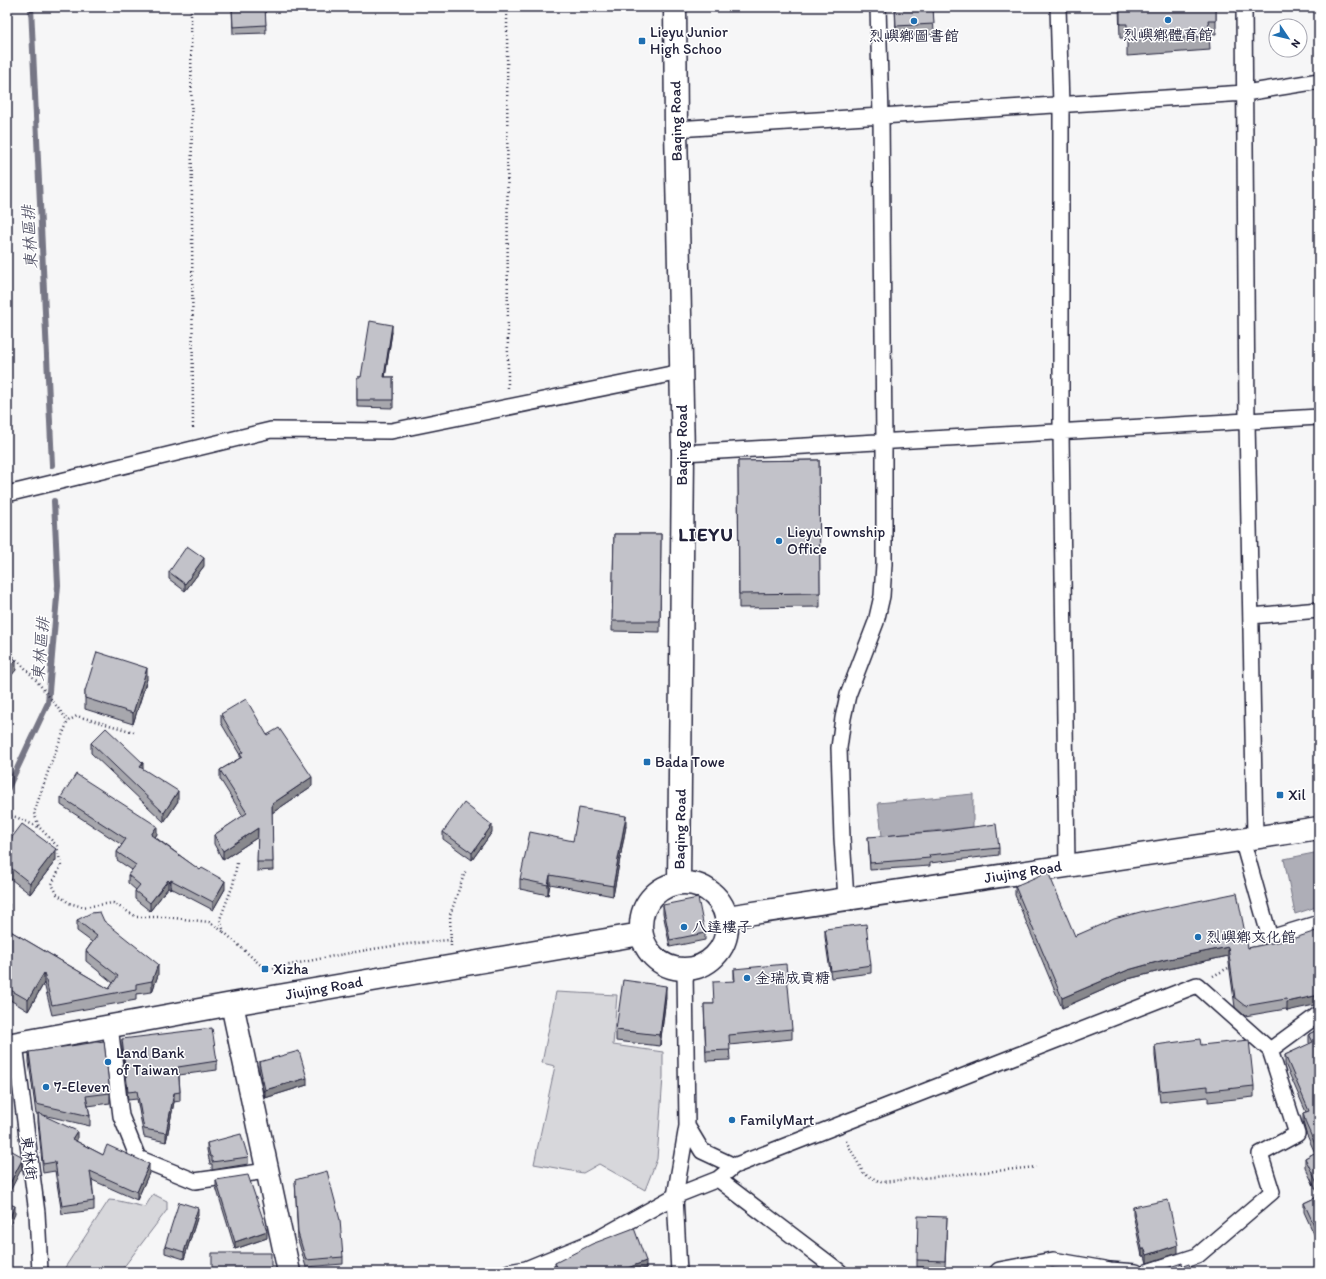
<svg xmlns="http://www.w3.org/2000/svg" width="1326" height="1279" font-family="Itim,'LXGW WenKai TC',sans-serif">
	<rect width="100%" height="100%" fill="#f6f6f7"/>
	<filter id="ink" filterUnits="userSpaceOnUse"><feTurbulence type="fractalNoise" baseFrequency=".025" numOctaves="2"/><feDisplacementMap in="SourceGraphic" scale="8" xChannelSelector="R" yChannelSelector="G"/><feConvolveMatrix kernelMatrix="1 2 1 2 8 2 1 2 1" color-interpolation-filters="sRGB"/></filter>
	<g filter="url(#ink)">
		<path fill="#d7d7db" stroke="#7c7c8b" d="M 556,992 L 617,995 L 613,1045 L 663,1052 L 663,1077 L 657,1159 L 645,1190 L 599,1164 L 583,1173 L 534,1164 L 555,1066 L 542,1063 Z
			M 153,1194 L 167,1201 L 167,1210 L 120,1272 L 62,1272 L 109,1200 L 119,1201 L 145,1207 Z"/>
		<path fill="#aeaeb7" stroke="#767685" d="M 973,794 L 973,827 L 882,836 L 878,803 Z
			M 1319,852 L 1319,906 L 1295,914 L 1284,859 Z"/>
		<g fill="none" stroke-linecap="round" stroke-linejoin="round">
			<path stroke="#767685" stroke-width="6" d="M 31,7 L 52,465
				M 7,790 L 48,703 L 58,585 L 54,501"/>
			<defs>
				<path id="street" d="M 1058,7 L 1061,105 L 1061,432 L 1067,866
					M 1244,7 L 1247,421 L 1255,837
					M 676,129 L 1245,93 L 1319,81
					M 683,453 L 1319,417
					M 7,494 L 271,430 L 391,431 L 681,372
					M 1251,616 L 1319,610
					M 1242,839 L 1270,938 L 1319,923
					M 846,899 L 842,838 L 839,748 L 843,718 L 848,695 L 876,622 L 882,596 L 884,564 L 884,442 L 881,116 L 878,7
					M 110,1026 L 121,1116 L 138,1158 L 195,1181 L 267,1171
					M 15,1044 L 37,1213 L 40,1272
					M 1270,1050 L 1319,1014
					M 687,1126 L 702,1151 L 734,1166
					M 718,1179 L 840,1272
					M 509,1272 L 526,1269 L 594,1241 L 675,1196 L 687,1126 L 685,970
					M 679,1272 L 675,1196 L 718,1179 L 734,1166 L 1197,985 L 1270,1050 L 1297,1134 L 1260,1154 L 1272,1192 L 1197,1256 L 1147,1272
					M 997,1272 L 999,1270 L 1053,1260 L 1110,1270 L 1136,1272"/>
				<path id="secondary" d="M 675,7 L 676,129 L 683,453 L 679,883
					M641 926a43 43 0 1 1 86 0a43 43 0 1 1-86 0Z
					M 727,917 L 1319,828
					M 232,1004 L 289,1272
					M 7,1045 L 232,1004 L 641,934"/>
			</defs>
			<use href="#street" stroke="#22223b" stroke-width="18"/>
			<use href="#secondary" stroke="#22223b" stroke-width="25"/>
			<path stroke="#22223b" stroke-width="2.5" stroke-dasharray="1 3" stroke-linecap="butt" d="M 191,7 L 193,431
				M 507,7 L 508,390
				M 7,652 C 29,668 50,698 68,721
				M 134,732 L 77,716 L 68,721 L 51,763 L 34,813 L 39,827 L 57,846 L 61,866 L 52,884 L 57,894 L 69,903 L 83,907 L 113,903 L 137,917 L 166,917 L 209,922 L 224,932
				M 7,815 L 16,817 L 38,827
				M 237,863 L 233,885 L 220,919 L 224,932 L 266,970 C 327,957 388,944 451,940
				M 451,946 L 450,915 L 466,869
				M 1213,976 L 1232,966
				M 846,1141 L 864,1174 L 881,1182 L 1036,1167"/>
			<use href="#street" stroke="#fff" stroke-width="15"/>
			<use href="#secondary" stroke="#fff" stroke-width="22"/>
		</g>
		<path fill="#a7a7ad" stroke="#22223b" d="M 232,7 L 265,7 L 266,33 L 233,34 Z
			M 895,7 L 933,7 L 934,35 L 896,37 Z
			M 1119,7 L 1216,7 L 1216,34 L 1209,34 L 1210,50 L 1127,56 L 1127,38 L 1120,38 Z
			M 392,332 L 385,377 L 393,377 L 393,408 L 357,407 L 357,377 L 361,377 Z
			M 819,460 L 820,607 L 739,608 L 738,461 Z
			M 614,534 L 661,534 L 660,632 L 612,631 Z
			M 204,566 L 185,591 L 169,579 L 169,572 Z
			M 147,679 L 133,724 L 85,709 L 85,691 Z
			M 221,714 L 267,735 L 312,786 L 272,813 L 273,870 L 257,871 L 258,837 L 223,860 L 214,844 L 214,835 L 243,816 L 220,779 L 220,770 L 240,758 L 240,755 L 221,723 Z
			M 91,743 L 143,769 L 178,801 L 164,822 L 91,753 Z
			M 61,797 L 157,834 L 155,837 L 225,889 L 213,910 L 171,888 L 170,889 L 168,888 L 150,911 L 135,899 L 135,891 L 136,890 L 128,883 L 128,875 L 132,870 L 117,860 L 117,852 L 122,845 L 61,805 Z
			M 626,826 L 613,896 L 550,884 L 548,895 L 520,889 L 520,879 L 573,841 Z
			M 443,832 L 492,832 L 472,860 L 443,839 Z
			M 868,837 L 999,848 L 999,855 L 930,863 L 930,866 L 870,870 Z
			M 7,844 L 56,860 L 30,894 L 7,876 Z
			M 1015,886 L 1075,936 L 1144,912 L 1248,948 L 1295,938 L 1287,1011 L 1286,1009 L 1245,1016 L 1235,1007 L 1228,956 L 1164,970 L 1128,979 L 1062,1008 L 1015,895 Z
			M 663,905 L 705,933 L 705,940 L 670,947 L 663,913 Z
			M 77,920 L 104,921 L 158,975 L 152,992 L 136,994 L 136,1000 L 52,1015 L 44,983 L 28,1011 L 7,998 L 7,929 L 109,989 L 113,983 L 86,961 L 86,951 L 92,942 L 77,931 Z
			M 825,929 L 871,965 L 871,973 L 831,978 L 825,937 Z
			M 734,969 L 792,1029 L 792,1039 L 729,1045 L 730,1060 L 706,1061 L 704,1004 L 714,1004 L 734,981 Z
			M 666,997 L 660,1046 L 616,1041 L 616,1030 Z
			M 1319,1029 L 1319,1245 L 1304,1212 L 1304,1203 L 1319,1196 L 1305,1167 L 1305,1158 L 1315,1153 L 1306,1133 L 1303,1122 L 1303,1113 L 1306,1112 L 1285,1064 L 1285,1055 L 1310,1044 L 1309,1043 L 1309,1034 Z
			M 122,1039 L 217,1061 L 217,1070 L 179,1075 L 180,1092 L 180,1101 L 174,1102 L 166,1142 L 144,1137 L 137,1099 L 128,1100 L 122,1048 Z
			M 1155,1045 L 1201,1045 L 1254,1086 L 1254,1097 L 1208,1102 L 1208,1097 L 1160,1102 L 1155,1056 Z
			M 29,1052 L 110,1093 L 110,1103 L 88,1106 L 90,1116 L 90,1126 L 43,1115 L 77,1140 L 76,1141 L 103,1155 L 149,1173 L 137,1200 L 92,1180 L 94,1201 L 94,1210 L 62,1214 L 55,1171 L 43,1173 L 38,1122 L 38,1114 L 36,1114 L 29,1062 Z
			M 259,1062 L 307,1085 L 265,1098 L 259,1070 Z
			M 207,1143 L 248,1157 L 248,1164 L 212,1170 L 212,1164 L 210,1164 L 207,1150 Z
			M 216,1180 L 267,1238 L 235,1249 L 216,1187 Z
			M 295,1180 L 343,1257 L 343,1264 L 306,1267 L 298,1240 Z
			M 1133,1207 L 1178,1253 L 1147,1263 L 1145,1256 L 1142,1256 L 1133,1214 Z
			M 198,1215 L 184,1259 L 165,1253 L 165,1246 Z
			M 947,1217 L 945,1268 L 917,1267 L 917,1260 Z
			M 555,1263 L 646,1268 L 636,1272 L 556,1272 L 555,1270 Z"/>
		<path fill="#88888d" stroke="#22223b" d="M 392,325 L 392,332 L 384,384 L 384,377 Z
			M 204,558 L 204,566 L 185,591 L 185,584 Z
			M 16,660 L 16,670 L 7,681 L 7,671 Z
			M 147,668 L 147,679 L 133,724 L 133,713 Z
			M 143,763 L 143,773 L 140,767 Z
			M 312,777 L 312,786 L 272,813 L 272,804 Z
			M 178,791 L 178,801 L 164,822 L 164,813 Z
			M 626,816 L 626,826 L 613,896 L 613,886 Z
			M 492,825 L 492,832 L 472,860 L 472,853 Z
			M 157,826 L 157,834 L 151,843 L 151,835 Z
			M 258,828 L 258,837 L 223,860 L 223,851 Z
			M 56,849 L 56,860 L 30,894 L 30,883 Z
			M 550,875 L 550,884 L 548,895 L 548,885 Z
			M 168,880 L 168,888 L 150,911 L 150,903 Z
			M 171,880 L 171,888 L 170,889 L 170,882 Z
			M 225,881 L 225,889 L 213,910 L 213,902 Z
			M 9,904 L 9,915 L 7,918 L 7,908 Z
			M 1228,947 L 1228,956 L 1164,970 L 1128,979 L 1062,1008 L 1062,998 L 1128,970 L 1164,960 Z
			M 158,964 L 158,975 L 152,992 L 152,981 Z
			M 44,973 L 44,983 L 28,1011 L 28,1000 Z
			M 666,986 L 666,997 L 660,1046 L 660,1035 Z
			M 1319,995 L 1319,1004 L 1287,1011 L 1287,1002 Z
			M 307,1078 L 307,1085 L 265,1098 L 265,1090 Z
			M 174,1093 L 174,1102 L 166,1142 L 166,1133 Z
			M 77,1131 L 77,1140 L 72,1148 L 72,1139 Z
			M 22,1160 L 22,1168 L 7,1197 L 7,1189 Z
			M 149,1164 L 149,1173 L 137,1200 L 137,1192 Z
			M 15,1206 L 15,1214 L 7,1232 L 7,1224 Z
			M 198,1208 L 198,1215 L 184,1259 L 184,1252 Z
			M 267,1231 L 267,1238 L 235,1249 L 235,1242 Z
			M 1178,1245 L 1178,1253 L 1147,1263 L 1147,1255 Z
			M 1142,1249 L 1145,1249 L 1145,1256 L 1142,1256 Z
			M 646,1261 L 646,1268 L 636,1272 L 617,1272 Z"/>
		<path fill="#c2c2c9" stroke="#22223b" d="M 232,7 L 265,7 L 266,25 L 233,27 Z
			M 895,7 L 933,7 L 934,24 L 896,26 Z
			M 1120,7 L 1216,7 L 1216,20 L 1208,20 L 1210,36 L 1127,42 L 1127,24 L 1120,24 Z
			M 370,321 L 392,325 L 384,377 L 393,377 L 393,400 L 357,400 L 357,377 L 361,377 Z
			M 819,460 L 820,593 L 739,594 L 738,461 Z
			M 614,534 L 661,534 L 660,621 L 612,621 Z
			M 187,546 L 204,558 L 185,584 L 169,572 Z
			M 97,652 L 147,668 L 133,713 L 85,698 L 85,691 Z
			M 7,653 L 16,660 L 7,671 Z
			M 246,699 L 267,735 L 279,728 L 312,777 L 272,804 L 273,862 L 257,862 L 258,828 L 223,851 L 214,835 L 247,813 L 220,770 L 242,757 L 240,754 L 243,752 L 221,714 Z
			M 106,728 L 143,763 L 140,767 L 178,791 L 164,813 L 91,743 Z
			M 76,774 L 157,826 L 151,835 L 200,870 L 202,868 L 225,881 L 213,902 L 171,880 L 170,882 L 168,880 L 150,903 L 135,891 L 140,885 L 128,875 L 136,865 L 117,852 L 126,839 L 61,797 Z
			M 464,803 L 492,825 L 472,853 L 443,832 Z
			M 579,808 L 626,816 L 613,886 L 550,875 L 548,885 L 520,879 L 530,832 L 573,841 Z
			M 22,824 L 56,849 L 30,883 L 7,865 L 7,844 Z
			M 996,824 L 999,848 L 929,855 L 930,858 L 870,863 L 868,837 L 943,831 Z
			M 1048,872 L 1075,936 L 1114,919 L 1144,911 L 1144,912 L 1237,893 L 1248,948 L 1295,938 L 1319,930 L 1319,995 L 1287,1002 L 1286,999 L 1245,1006 L 1235,998 L 1228,947 L 1164,960 L 1128,970 L 1062,998 L 1015,886 Z
			M 698,898 L 705,933 L 670,940 L 663,905 Z
			M 7,903 L 9,904 L 7,908 Z
			M 100,912 L 104,921 L 158,964 L 152,981 L 136,984 L 136,989 L 52,1005 L 44,973 L 28,1000 L 7,988 L 7,929 L 109,989 L 118,976 L 86,951 L 97,936 L 77,920 L 91,913 Z
			M 866,924 L 871,965 L 831,971 L 825,929 Z
			M 786,964 L 792,1029 L 729,1035 L 730,1050 L 706,1051 L 704,1004 L 714,1004 L 713,982 L 735,981 L 734,969 Z
			M 623,980 L 666,986 L 660,1035 L 616,1030 Z
			M 212,1028 L 217,1061 L 178,1067 L 180,1092 L 174,1093 L 166,1133 L 144,1129 L 137,1091 L 128,1092 L 122,1039 Z
			M 1319,1029 L 1319,1187 L 1305,1158 L 1318,1151 L 1306,1124 L 1303,1113 L 1309,1111 L 1285,1055 L 1313,1042 L 1309,1034 Z
			M 1200,1039 L 1201,1045 L 1249,1040 L 1254,1086 L 1208,1091 L 1208,1086 L 1160,1091 L 1155,1045 Z
			M 104,1041 L 110,1093 L 86,1096 L 90,1116 L 36,1104 L 29,1052 Z
			M 299,1051 L 307,1078 L 265,1090 L 259,1062 Z
			M 38,1113 L 77,1131 L 72,1139 L 103,1155 L 107,1145 L 149,1164 L 137,1192 L 90,1171 L 94,1201 L 62,1206 L 55,1162 L 43,1164 Z
			M 241,1134 L 248,1157 L 212,1162 L 212,1157 L 210,1156 L 207,1143 Z
			M 7,1148 L 21,1156 L 22,1160 L 7,1189 Z
			M 327,1171 L 340,1220 L 343,1257 L 306,1260 L 298,1233 L 295,1180 Z
			M 248,1175 L 267,1231 L 235,1242 L 216,1180 Z
			M 1319,1196 L 1319,1236 L 1304,1203 Z
			M 1168,1200 L 1178,1245 L 1147,1255 L 1145,1249 L 1142,1249 L 1133,1207 Z
			M 179,1202 L 198,1208 L 184,1252 L 165,1246 Z
			M 7,1203 L 15,1206 L 7,1224 Z
			M 918,1216 L 947,1217 L 945,1261 L 917,1260 Z
			M 634,1228 L 646,1261 L 617,1272 L 560,1272 L 555,1263 L 592,1244 Z
			M 212,1253 L 271,1253 L 271,1272 L 212,1272 Z
			M 1182,1263 L 1183,1266 L 1189,1264 L 1192,1272 L 1154,1272 Z"/>
	</g>
	<g fill="#1f6fb2" stroke="#fff" stroke-width="1.5">
		<circle cx="1168" cy="20" r="4"/>
		<circle cx="914" cy="21" r="4"/>
		<rect x="638" y="37" width="8" height="8" rx="2"/>
		<circle cx="779" cy="541" r="4"/>
		<rect x="643" y="758" width="8" height="8" rx="2"/>
		<rect x="1276" y="791" width="8" height="8" rx="2"/>
		<circle cx="684" cy="927" r="4"/>
		<circle cx="1198" cy="937" r="4"/>
		<rect x="261" y="965" width="8" height="8" rx="2"/>
		<circle cx="747" cy="978" r="4"/>
		<circle cx="108" cy="1062" r="4"/>
		<circle cx="46" cy="1087" r="4"/>
		<circle cx="732" cy="1120" r="4"/>
	</g>
	<g text-anchor="middle" stroke-width="3" stroke-linejoin="round" paint-order="stroke">
		<g font-size="15" fill="#22223b" stroke="#fff" text-anchor="start">
			<text x="650" y="37">Lieyu Junior<tspan x="650" dy="17">High Schoo</tspan></text>
			<text x="1168" y="40" text-anchor="middle">烈嶼鄉體育館</text>
			<text x="914" y="41" text-anchor="middle">烈嶼鄉圖書館</text>
			<text x="787" y="537">Lieyu Township<tspan x="787" dy="17">Office</tspan></text>
			<text x="655" y="767">Bada Towe</text>
			<text x="1288" y="800">Xil</text>
			<text x="692" y="932">八達樓子</text>
			<text x="1206" y="942">烈嶼鄉文化館</text>
			<text x="273" y="974">Xizha</text>
			<text x="755" y="983">金瑞成貢糖</text>
			<text x="116" y="1058">Land Bank<tspan x="116" dy="17">of Taiwan</tspan></text>
			<text x="54" y="1092">7-Eleven</text>
			<text x="740" y="1125">FamilyMart</text>
		</g>
		<g font-size="15" fill="#22223b" stroke="#fff">
			<text transform="translate(676 121) rotate(-91)" y="5">Baqing Road</text>
			<text transform="translate(682 445) rotate(-90)" y="5">Baqing Road</text>
			<text transform="translate(680 829) rotate(-89)" y="5">Baqing Road</text>
			<text transform="translate(1023 872) rotate(-9)" y="5">Jiujing Road</text>
			<text transform="translate(324 988) rotate(-10)" y="5">Jiujing Road</text>
			<text transform="translate(29 1158) rotate(83)" y="5">東林街</text>
		</g>
		<g font-size="16" font-style="italic" fill="#5a5a6d" stroke="#fff">
			<text transform="translate(29 237) rotate(-93)" y="6">東林區排</text>
			<text transform="translate(40 649) rotate(-85)" y="6">東林區排</text>
		</g>
		<g font-size="19" font-weight="bold" letter-spacing="1" fill="#22223b" stroke="#fff">
			<text x="706" y="541">LIEYU</text>
		</g>
	</g>
	<rect width="1326" height="1279" fill="none" stroke="#fff" stroke-width="24"/>
	<rect x="12" y="12" width="1302" height="1255" fill="none" stroke="#22223b" stroke-width="1.5" filter="url(#ink)"/>
	<g transform="translate(1288 38) rotate(125)"><circle r="19" fill="#ffffff" stroke="#a7a7b1"/>
	<path d="M0-3L7 15L0 10L-7 15Z" fill="#1f6fb2"/>
	<text y="-6" font-size="11" font-weight="bold" text-anchor="middle" fill="#22223b">N</text>
	</g>
</svg>
